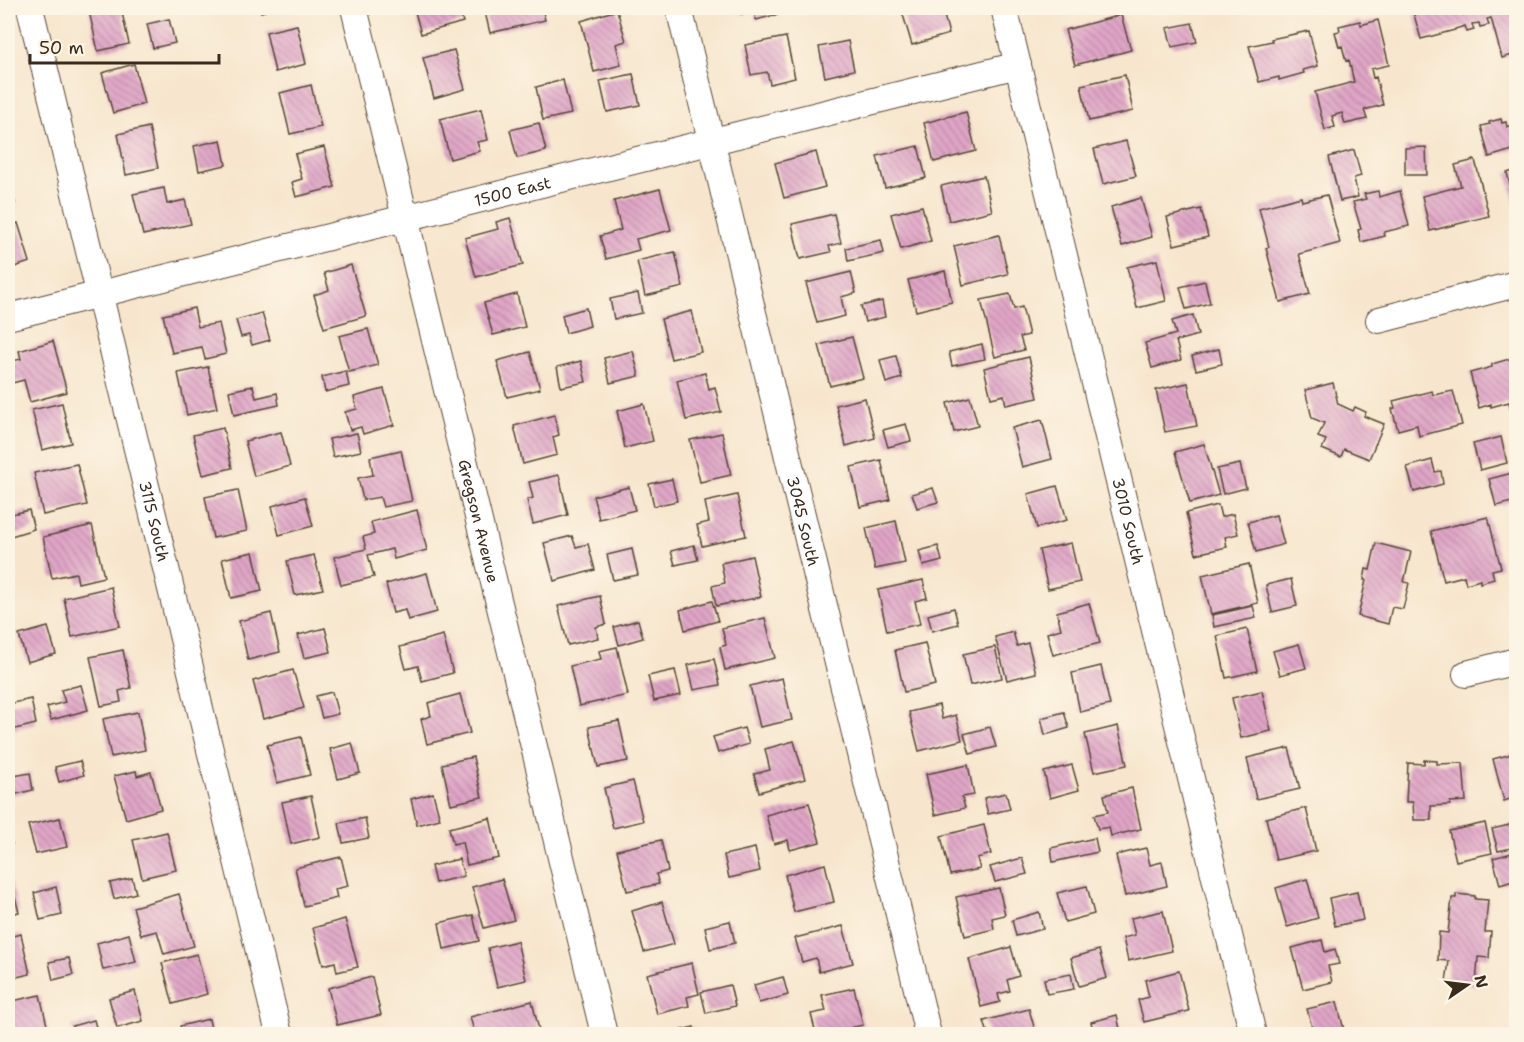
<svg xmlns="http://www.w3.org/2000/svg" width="1524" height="1042" font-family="'Shantell Sans',sans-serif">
	<defs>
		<pattern id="building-back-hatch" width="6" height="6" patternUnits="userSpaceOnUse" patternTransform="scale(1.5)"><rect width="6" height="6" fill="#e0a6c7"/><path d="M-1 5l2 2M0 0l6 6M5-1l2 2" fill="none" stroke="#b787a1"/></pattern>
	</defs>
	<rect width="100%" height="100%" fill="#fcf5e5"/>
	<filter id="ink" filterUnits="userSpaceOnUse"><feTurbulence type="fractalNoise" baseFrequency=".0167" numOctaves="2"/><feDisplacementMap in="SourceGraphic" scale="12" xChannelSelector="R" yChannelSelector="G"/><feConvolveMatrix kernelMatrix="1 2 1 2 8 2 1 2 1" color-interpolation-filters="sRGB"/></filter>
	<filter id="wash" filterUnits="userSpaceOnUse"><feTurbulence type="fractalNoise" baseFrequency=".008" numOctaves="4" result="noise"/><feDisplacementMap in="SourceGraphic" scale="24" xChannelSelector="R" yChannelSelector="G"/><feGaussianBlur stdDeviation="1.35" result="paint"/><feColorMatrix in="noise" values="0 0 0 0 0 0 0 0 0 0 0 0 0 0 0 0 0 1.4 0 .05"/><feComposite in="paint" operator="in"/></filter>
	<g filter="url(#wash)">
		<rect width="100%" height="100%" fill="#f7e6cd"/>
		<g id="blocks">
			<path fill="url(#building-back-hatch)" d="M 104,8 L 121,8 L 129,44 L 98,51 L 89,11 Z
				M 260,8 L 275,8 L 261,12 Z
				M 414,8 L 459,8 L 463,22 L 421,34 Z
				M 484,8 L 542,8 L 545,20 L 490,33 Z
				M 739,8 L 777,8 L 779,14 L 756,20 L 754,11 L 741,14 Z
				M 901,8 L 942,8 L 949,34 L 912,45 Z
				M 1062,8 L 1077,8 L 1064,12 Z
				M 1412,8 L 1516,8 L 1516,54 L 1502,58 L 1491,18 L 1487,19 L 1489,25 L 1480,27 L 1479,23 L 1472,24 L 1474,30 L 1467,32 L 1465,26 L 1455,29 L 1455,30 L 1421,39 Z
				M 617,10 L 626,41 L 616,44 L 621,65 L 594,72 L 581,21 Z
				M 1121,15 L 1131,50 L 1075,65 L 1065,30 Z
				M 169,19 L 175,43 L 153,48 L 147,24 Z
				M 1378,20 L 1389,65 L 1371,69 L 1373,78 L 1376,77 L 1383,105 L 1364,110 L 1367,119 L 1345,124 L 1342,113 L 1332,116 L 1335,127 L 1325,130 L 1315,92 L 1354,82 L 1349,60 L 1346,61 L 1342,46 L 1339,47 L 1335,32 L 1340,31 L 1339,26 L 1360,21 L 1361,25 Z
				M 1192,23 L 1197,42 L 1172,47 L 1167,28 Z
				M 297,25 L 306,64 L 275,72 L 266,32 Z
				M 1309,31 L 1318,66 L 1303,70 L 1304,73 L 1279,80 L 1279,77 L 1259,82 L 1249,46 L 1272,41 L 1271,39 Z
				M 786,37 L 795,78 L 770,84 L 767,72 L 751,75 L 745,45 Z
				M 848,41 L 854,70 L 825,77 L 819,47 Z
				M 454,50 L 465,89 L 434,98 L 423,58 Z
				M 134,64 L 144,104 L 113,113 L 102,73 Z
				M 633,74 L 640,105 L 607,112 L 600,81 Z
				M 1125,75 L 1133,111 L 1089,121 L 1081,85 Z
				M 563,80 L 571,114 L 543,120 L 536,87 Z
				M 311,85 L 321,127 L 290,134 L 280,93 Z
				M 481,109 L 488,140 L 477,142 L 480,151 L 450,159 L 440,119 Z
				M 966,112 L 976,151 L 934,162 L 924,123 Z
				M 1501,119 L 1502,123 L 1506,122 L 1507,127 L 1516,124 L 1516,149 L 1489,157 L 1481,126 L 1490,124 L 1489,122 Z
				M 539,123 L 546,151 L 517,158 L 510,130 Z
				M 149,127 L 158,168 L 126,175 L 118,134 Z
				M 221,140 L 226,165 L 199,171 L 194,146 Z
				M 1126,141 L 1136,176 L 1103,184 L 1094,149 Z
				M 918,146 L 926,178 L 885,188 L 877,156 Z
				M 324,147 L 335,187 L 296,197 L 292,182 L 302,179 L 295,154 Z
				M 1426,147 L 1427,175 L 1405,175 L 1405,148 Z
				M 1354,150 L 1361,176 L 1354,178 L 1358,197 L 1340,201 L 1329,157 Z
				M 816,152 L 825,187 L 784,198 L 775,163 Z
				M 1475,160 L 1489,216 L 1430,231 L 1422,196 L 1461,186 L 1455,165 Z
				M 1516,170 L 1516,208 L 1507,173 Z
				M 8,175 L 15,203 L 8,205 Z
				M 984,176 L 992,211 L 949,221 L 941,186 Z
				M 164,188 L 167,204 L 185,200 L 191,224 L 143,235 L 133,194 Z
				M 660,189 L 671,230 L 636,239 L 639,250 L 606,259 L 600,236 L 621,230 L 614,201 Z
				M 1378,191 L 1379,197 L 1400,191 L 1409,226 L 1384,232 L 1385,236 L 1361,242 L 1358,230 L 1361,229 L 1353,202 L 1366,199 L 1364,194 Z
				M 1327,195 L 1340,243 L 1299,254 L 1310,294 L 1280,302 L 1266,248 L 1269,247 L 1259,208 L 1301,197 L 1302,201 Z
				M 1141,198 L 1152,237 L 1122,246 L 1111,207 Z
				M 922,206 L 931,241 L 901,249 L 891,214 Z
				M 1201,209 L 1208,237 L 1174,245 L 1167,217 Z
				M 834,214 L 841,243 L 829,246 L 831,252 L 800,259 L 792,224 Z
				M 510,218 L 523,265 L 476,277 L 465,238 L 498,229 L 496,222 Z
				M 18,223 L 30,262 L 8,269 L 8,226 Z
				M 999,235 L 1008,274 L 963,285 L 954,246 Z
				M 881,240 L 884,253 L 848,261 L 846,248 Z
				M 675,252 L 683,287 L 645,296 L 637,261 Z
				M 1157,260 L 1166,301 L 1137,308 L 1127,267 Z
				M 351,265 L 366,316 L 324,328 L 314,295 L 329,290 L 324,273 Z
				M 945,271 L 952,302 L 916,311 L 908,280 Z
				M 851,272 L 856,293 L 841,297 L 845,316 L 817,323 L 806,283 Z
				M 1205,281 L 1210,303 L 1186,309 L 1180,287 Z
				M 638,293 L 642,313 L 614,319 L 610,299 Z
				M 517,294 L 525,327 L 493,335 L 484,303 Z
				M 1010,294 L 1014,309 L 1022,307 L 1029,335 L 1020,337 L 1024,350 L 995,357 L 981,300 Z
				M 882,301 L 885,317 L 865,322 L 861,306 Z
				M 194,308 L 198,327 L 219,323 L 226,354 L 205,359 L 202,347 L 172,353 L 163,315 Z
				M 586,308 L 590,326 L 566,333 L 562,315 Z
				M 692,311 L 701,352 L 671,359 L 661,319 Z
				M 262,313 L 270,340 L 252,345 L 249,335 L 241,337 L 236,320 Z
				M 1193,315 L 1198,335 L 1176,341 L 1181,360 L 1152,368 L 1145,343 L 1176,334 L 1172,321 Z
				M 368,329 L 378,365 L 349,372 L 339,336 Z
				M 852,337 L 863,378 L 830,386 L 819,345 Z
				M 53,341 L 67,392 L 30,402 L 24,380 L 8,384 L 8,362 L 21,359 L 19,351 Z
				M 982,344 L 985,359 L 952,366 L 949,352 Z
				M 1219,349 L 1222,364 L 1196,370 L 1192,356 Z
				M 633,351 L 639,376 L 610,383 L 604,358 Z
				M 530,352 L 540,389 L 507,397 L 497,361 Z
				M 896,356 L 902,378 L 886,383 L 880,360 Z
				M 1029,357 L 1038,398 L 1006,405 L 1004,395 L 991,398 L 984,368 Z
				M 1516,357 L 1516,419 L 1513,420 L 1509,402 L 1491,407 L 1491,404 L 1479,408 L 1470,373 L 1492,367 L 1492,364 Z
				M 581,361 L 586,382 L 561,387 L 557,367 Z
				M 208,367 L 217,408 L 187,415 L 178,373 Z
				M 346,371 L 349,386 L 325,392 L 322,377 Z
				M 705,373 L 709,389 L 715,387 L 721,412 L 686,420 L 677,380 Z
				M 1188,383 L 1197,426 L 1165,432 L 1156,390 Z
				M 1333,383 L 1338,404 L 1353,411 L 1355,407 L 1366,412 L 1364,416 L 1384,424 L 1369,459 L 1344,449 L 1341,457 L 1322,449 L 1326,440 L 1318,437 L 1324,423 L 1312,418 L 1305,390 Z
				M 253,386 L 256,398 L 277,393 L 279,405 L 234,415 L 229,391 Z
				M 384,389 L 394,425 L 363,434 L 361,427 L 350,430 L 345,412 L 357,409 L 354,397 Z
				M 1432,391 L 1433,395 L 1453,391 L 1462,425 L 1419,436 L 1417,425 L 1398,430 L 1392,409 L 1395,408 L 1393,401 Z
				M 970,397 L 978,426 L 954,432 L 947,403 Z
				M 865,398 L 875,438 L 846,446 L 836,405 Z
				M 62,403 L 71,443 L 42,450 L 32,410 Z
				M 644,404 L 653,441 L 625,448 L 617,411 Z
				M 554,415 L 559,435 L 553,437 L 557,455 L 523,464 L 514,426 Z
				M 1042,420 L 1052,459 L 1022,467 L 1012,428 Z
				M 906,424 L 911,441 L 888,447 L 883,430 Z
				M 223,428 L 232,468 L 203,475 L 193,435 Z
				M 281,432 L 290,466 L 254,476 L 245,441 Z
				M 357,433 L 361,451 L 333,457 L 329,439 Z
				M 722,433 L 731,475 L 700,482 L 690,440 Z
				M 1501,437 L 1507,463 L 1480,470 L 1473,444 Z
				M 1204,444 L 1219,495 L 1190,503 L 1175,452 Z
				M 401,450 L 412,501 L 383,507 L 380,497 L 363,500 L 358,478 L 373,475 L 370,457 Z
				M 881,460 L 890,500 L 860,507 L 851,467 Z
				M 1432,460 L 1435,472 L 1441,471 L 1443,484 L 1414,492 L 1407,467 Z
				M 77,464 L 87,505 L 43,515 L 34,473 Z
				M 1240,464 L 1246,488 L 1223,494 L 1217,469 Z
				M 1516,472 L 1516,501 L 1496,506 L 1489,479 Z
				M 559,475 L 568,515 L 533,524 L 527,500 L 533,498 L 529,482 Z
				M 672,479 L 677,501 L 654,506 L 649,484 Z
				M 1057,486 L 1067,520 L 1037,528 L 1028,494 Z
				M 629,487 L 635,510 L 599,519 L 593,496 Z
				M 933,488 L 938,502 L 917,508 L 912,494 Z
				M 238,490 L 247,531 L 213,538 L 205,497 Z
				M 737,495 L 746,536 L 702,546 L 697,525 L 709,522 L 705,502 Z
				M 305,497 L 313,526 L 279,535 L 272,506 Z
				M 1218,505 L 1221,517 L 1233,514 L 1238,534 L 1225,537 L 1227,547 L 1196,554 L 1186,513 Z
				M 29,510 L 34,529 L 8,537 L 8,515 Z
				M 417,510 L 427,550 L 394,559 L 392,549 L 368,555 L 374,577 L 341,585 L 334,557 L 366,549 L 363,537 L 374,534 L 371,522 Z
				M 1276,515 L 1284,544 L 1256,552 L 1248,522 Z
				M 1488,517 L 1501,568 L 1492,570 L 1494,579 L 1480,583 L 1480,580 L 1466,584 L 1464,576 L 1444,581 L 1431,531 Z
				M 896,521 L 905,563 L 875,569 L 866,528 Z
				M 92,525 L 104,577 L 78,583 L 76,573 L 52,578 L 43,537 Z
				M 572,536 L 576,547 L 588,544 L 595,570 L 554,581 L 544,543 Z
				M 1071,543 L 1080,582 L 1048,589 L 1039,550 Z
				M 1376,543 L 1411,552 L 1404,582 L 1409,583 L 1403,609 L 1392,607 L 1388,624 L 1358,616 L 1366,580 L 1364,580 L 1366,569 L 1370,570 Z
				M 694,545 L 698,560 L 675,565 L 671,551 Z
				M 938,546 L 942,561 L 923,566 L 919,551 Z
				M 632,549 L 638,575 L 613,580 L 607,555 Z
				M 253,552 L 262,591 L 231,598 L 222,559 Z
				M 314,555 L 323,589 L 295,595 L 287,561 Z
				M 752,556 L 761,597 L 716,606 L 712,586 L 725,583 L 721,563 Z
				M 1249,564 L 1258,603 L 1211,614 L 1202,575 Z
				M 427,573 L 437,612 L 408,620 L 405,610 L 393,613 L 386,584 Z
				M 1291,579 L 1297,606 L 1272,612 L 1266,585 Z
				M 923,580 L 927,598 L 915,601 L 920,624 L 887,631 L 878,590 Z
				M 111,587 L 120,626 L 72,637 L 64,598 Z
				M 600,596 L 606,624 L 596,627 L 598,638 L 568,645 L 558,606 Z
				M 712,601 L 718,621 L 685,630 L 680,610 Z
				M 1089,603 L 1100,643 L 1053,655 L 1047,633 L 1061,629 L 1057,612 Z
				M 1253,606 L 1256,618 L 1214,627 L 1212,615 Z
				M 954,608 L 958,624 L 932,631 L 928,615 Z
				M 271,613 L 280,652 L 248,660 L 239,621 Z
				M 765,618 L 775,658 L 725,670 L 720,647 L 726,645 L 722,628 Z
				M 638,620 L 643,638 L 619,645 L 614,627 Z
				M 48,627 L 56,654 L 27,662 L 19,635 Z
				M 325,628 L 331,652 L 304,658 L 298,635 Z
				M 1247,629 L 1257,671 L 1226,678 L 1217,636 Z
				M 1013,632 L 1017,646 L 1028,643 L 1036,673 L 1007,680 L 995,637 Z
				M 443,635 L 453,673 L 422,681 L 418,666 L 406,669 L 400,647 Z
				M 925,643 L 935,685 L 904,692 L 895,650 Z
				M 1299,644 L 1306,668 L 1280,675 L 1273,651 Z
				M 617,647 L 628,695 L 579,706 L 570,666 L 601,659 L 599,651 Z
				M 995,647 L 1002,678 L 970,685 L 963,654 Z
				M 123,650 L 131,688 L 119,691 L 121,702 L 101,706 L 90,657 Z
				M 714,659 L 720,685 L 694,690 L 688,665 Z
				M 1101,666 L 1110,705 L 1080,712 L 1072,673 Z
				M 293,670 L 304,708 L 263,719 L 253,681 Z
				M 675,670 L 681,695 L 654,701 L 648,676 Z
				M 782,678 L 792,720 L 760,727 L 750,686 Z
				M 81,685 L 88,710 L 51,720 L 47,707 L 65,702 L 61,690 Z
				M 1262,691 L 1271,731 L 1241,738 L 1232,698 Z
				M 332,692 L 338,714 L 322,718 L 316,696 Z
				M 460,694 L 470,733 L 427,744 L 421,719 L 431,716 L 428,703 Z
				M 31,699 L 36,724 L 11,730 L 8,714 L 8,704 Z
				M 939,705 L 942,719 L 956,715 L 962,740 L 919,751 L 909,712 Z
				M 138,712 L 145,750 L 111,757 L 103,719 Z
				M 1064,712 L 1069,728 L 1045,735 L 1041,718 Z
				M 619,721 L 628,761 L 598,767 L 589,727 Z
				M 1118,726 L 1127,765 L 1094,772 L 1085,734 Z
				M 990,727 L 996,747 L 970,754 L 964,734 Z
				M 744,728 L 749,744 L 718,753 L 713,737 Z
				M 301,737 L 310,775 L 277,783 L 267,745 Z
				M 794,741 L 805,779 L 759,792 L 754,774 L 770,770 L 765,749 Z
				M 352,743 L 360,773 L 338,779 L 330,749 Z
				M 1289,748 L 1300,789 L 1256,799 L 1247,758 Z
				M 1515,753 L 1516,797 L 1504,801 L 1493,759 Z
				M 473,757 L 482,797 L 451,804 L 442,764 Z
				M 1424,760 L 1437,761 L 1437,764 L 1463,763 L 1466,801 L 1450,802 L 1450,805 L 1431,806 L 1431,820 L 1414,820 L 1413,802 L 1406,802 L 1408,763 L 1424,764 Z
				M 80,761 L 84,775 L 59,782 L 55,767 Z
				M 968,765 L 974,795 L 962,797 L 965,808 L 935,815 L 926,774 Z
				M 1072,765 L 1079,790 L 1050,798 L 1044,772 Z
				M 136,771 L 137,776 L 151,772 L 161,809 L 126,819 L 114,776 Z
				M 30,773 L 33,790 L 8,796 L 8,777 Z
				M 633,781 L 643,821 L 613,828 L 604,788 Z
				M 1132,788 L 1141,829 L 1111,836 L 1109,827 L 1098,829 L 1094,815 L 1108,812 L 1104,795 Z
				M 433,793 L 440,819 L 417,825 L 411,799 Z
				M 1006,793 L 1010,809 L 988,814 L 984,798 Z
				M 311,796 L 320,837 L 291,844 L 282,802 Z
				M 809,803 L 820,842 L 790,850 L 788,840 L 774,844 L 766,815 Z
				M 1306,808 L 1316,851 L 1276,860 L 1266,818 Z
				M 60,818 L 67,847 L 36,854 L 28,825 Z
				M 365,818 L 369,838 L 343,843 L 339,823 Z
				M 490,818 L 499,858 L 467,865 L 462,842 L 453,844 L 449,828 Z
				M 1485,823 L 1492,853 L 1456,861 L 1449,831 Z
				M 1514,824 L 1516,834 L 1516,847 L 1498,851 L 1492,829 Z
				M 984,825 L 991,854 L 977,858 L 980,869 L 950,875 L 941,836 Z
				M 8,828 L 12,844 L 8,845 Z
				M 167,832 L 176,870 L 142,878 L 133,840 Z
				M 1095,838 L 1098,852 L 1053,862 L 1051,848 Z
				M 661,840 L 668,871 L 656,874 L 659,884 L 627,891 L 617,850 Z
				M 755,848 L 760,871 L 729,878 L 724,855 Z
				M 1146,848 L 1150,865 L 1162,862 L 1167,886 L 1125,896 L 1116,855 Z
				M 1516,852 L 1516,880 L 1500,885 L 1493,858 Z
				M 341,857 L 348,886 L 335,889 L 337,898 L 304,906 L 295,868 Z
				M 1022,858 L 1027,874 L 995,882 L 990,867 Z
				M 459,859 L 464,876 L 435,883 L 431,866 Z
				M 825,864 L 834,902 L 794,912 L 785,875 Z
				M 8,872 L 19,912 L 8,915 Z
				M 132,878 L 136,893 L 114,899 L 110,883 Z
				M 502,879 L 514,920 L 484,928 L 472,887 Z
				M 1307,879 L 1318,918 L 1287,927 L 1276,888 Z
				M 1087,886 L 1094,914 L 1065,922 L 1057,893 Z
				M 56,887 L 62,915 L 40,920 L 34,893 Z
				M 999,888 L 1005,915 L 992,918 L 994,929 L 965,936 L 956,897 Z
				M 1357,892 L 1363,920 L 1335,926 L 1329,898 Z
				M 179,894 L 194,946 L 164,954 L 157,931 L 141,935 L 133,907 Z
				M 1456,894 L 1475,896 L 1475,899 L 1488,900 L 1485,932 L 1491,932 L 1489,958 L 1478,957 L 1476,985 L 1446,982 L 1449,961 L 1438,960 L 1439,932 L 1448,933 L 1452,898 L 1456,898 Z
				M 662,902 L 674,944 L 644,952 L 632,911 Z
				M 1163,911 L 1172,951 L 1128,961 L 1123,938 L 1135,935 L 1131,918 Z
				M 1039,912 L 1043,929 L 1016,936 L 1012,920 Z
				M 473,915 L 479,941 L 444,949 L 439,923 Z
				M 345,919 L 358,967 L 337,972 L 335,962 L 323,965 L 313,928 Z
				M 730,921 L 735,943 L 710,949 L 705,927 Z
				M 843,926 L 853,963 L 819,972 L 816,958 L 802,962 L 795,938 Z
				M 21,934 L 30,974 L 8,979 L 8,937 Z
				M 129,934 L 136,962 L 103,970 L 97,943 Z
				M 1322,940 L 1325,952 L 1335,949 L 1339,964 L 1328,966 L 1332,982 L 1303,989 L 1292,948 Z
				M 517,941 L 526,980 L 497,987 L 488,948 Z
				M 1011,947 L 1019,976 L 1007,980 L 1010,991 L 998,994 L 1000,1002 L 981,1007 L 969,959 Z
				M 1099,950 L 1107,978 L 1079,986 L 1071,958 Z
				M 197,954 L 207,994 L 173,1004 L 162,963 Z
				M 69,958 L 73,975 L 53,980 L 49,962 Z
				M 692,963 L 699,994 L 687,997 L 689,1006 L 657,1014 L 647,974 Z
				M 1179,971 L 1189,1011 L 1144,1022 L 1138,1000 L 1149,997 L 1145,980 Z
				M 1071,974 L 1074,989 L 1047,994 L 1044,979 Z
				M 372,977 L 381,1015 L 337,1025 L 328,988 Z
				M 783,977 L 788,995 L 759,1003 L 754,985 Z
				M 730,985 L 735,1006 L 706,1013 L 701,992 Z
				M 854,988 L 863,1025 L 824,1034 L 816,1034 L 811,1014 L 826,1011 L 822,995 Z
				M 135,991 L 143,1021 L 117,1028 L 109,998 Z
				M 40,995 L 49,1034 L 14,1034 L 8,1002 Z
				M 532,1001 L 540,1034 L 475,1034 L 470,1017 Z
				M 1337,1002 L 1345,1034 L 1314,1034 L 1307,1009 Z
				M 1029,1009 L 1036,1034 L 988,1034 L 984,1021 Z
				M 1117,1015 L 1121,1034 L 1094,1034 L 1091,1022 Z
				M 209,1019 L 212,1034 L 182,1034 L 180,1026 Z
				M 94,1020 L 98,1034 L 74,1034 L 72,1026 Z
				M 694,1027 L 695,1034 L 665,1034 Z
				M 791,1028 L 793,1034 L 771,1034 Z
				M 1382,1030 L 1383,1034 L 1366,1034 L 1366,1033 Z"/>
		</g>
	</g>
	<g filter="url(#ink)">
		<use href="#blocks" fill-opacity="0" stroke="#574638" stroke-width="1.5"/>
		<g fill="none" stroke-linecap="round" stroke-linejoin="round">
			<defs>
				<g id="street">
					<path id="s1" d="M 30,8 L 279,1034"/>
					<path id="s2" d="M 354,8 L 604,1034"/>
					<path id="s3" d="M 679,8 L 928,1034"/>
					<path id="s4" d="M 1004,8 L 1253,1034"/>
					<path id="s5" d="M 8,317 L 1018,65"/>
					<path d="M 1379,320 L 1516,284"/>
					<path d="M 1466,674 L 1516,661"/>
				</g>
			</defs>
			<use href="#street" stroke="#574638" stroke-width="28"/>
			<use href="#street" stroke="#fff" stroke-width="26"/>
		</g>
	</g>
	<g text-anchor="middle" stroke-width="4.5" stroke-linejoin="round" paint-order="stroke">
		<g font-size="16" fill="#3b2a1e" stroke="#fcf5e5">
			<text dy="6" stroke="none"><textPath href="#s5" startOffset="520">1500 East</textPath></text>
			<text dy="6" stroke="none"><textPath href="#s1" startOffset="528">3115 South</textPath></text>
			<text dy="6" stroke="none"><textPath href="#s2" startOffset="528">Gregson Avenue</textPath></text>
			<text dy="6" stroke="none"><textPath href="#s3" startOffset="528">3045 South</textPath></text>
			<text dy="6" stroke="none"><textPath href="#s4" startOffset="528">3010 South</textPath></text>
		</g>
	</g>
	<rect width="1524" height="1042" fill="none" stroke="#fcf5e5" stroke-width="30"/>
	<g transform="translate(1467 985) rotate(76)" stroke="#fcf5e5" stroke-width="4.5" paint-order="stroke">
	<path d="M0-4.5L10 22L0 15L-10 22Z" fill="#3b2a1e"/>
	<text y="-9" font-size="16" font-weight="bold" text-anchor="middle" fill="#3b2a1e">N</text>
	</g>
	<path d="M30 54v9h189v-9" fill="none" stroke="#3b2a1e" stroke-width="3"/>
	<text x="39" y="54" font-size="18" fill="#3b2a1e" stroke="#fcf5e5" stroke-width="4.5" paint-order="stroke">50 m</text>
</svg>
